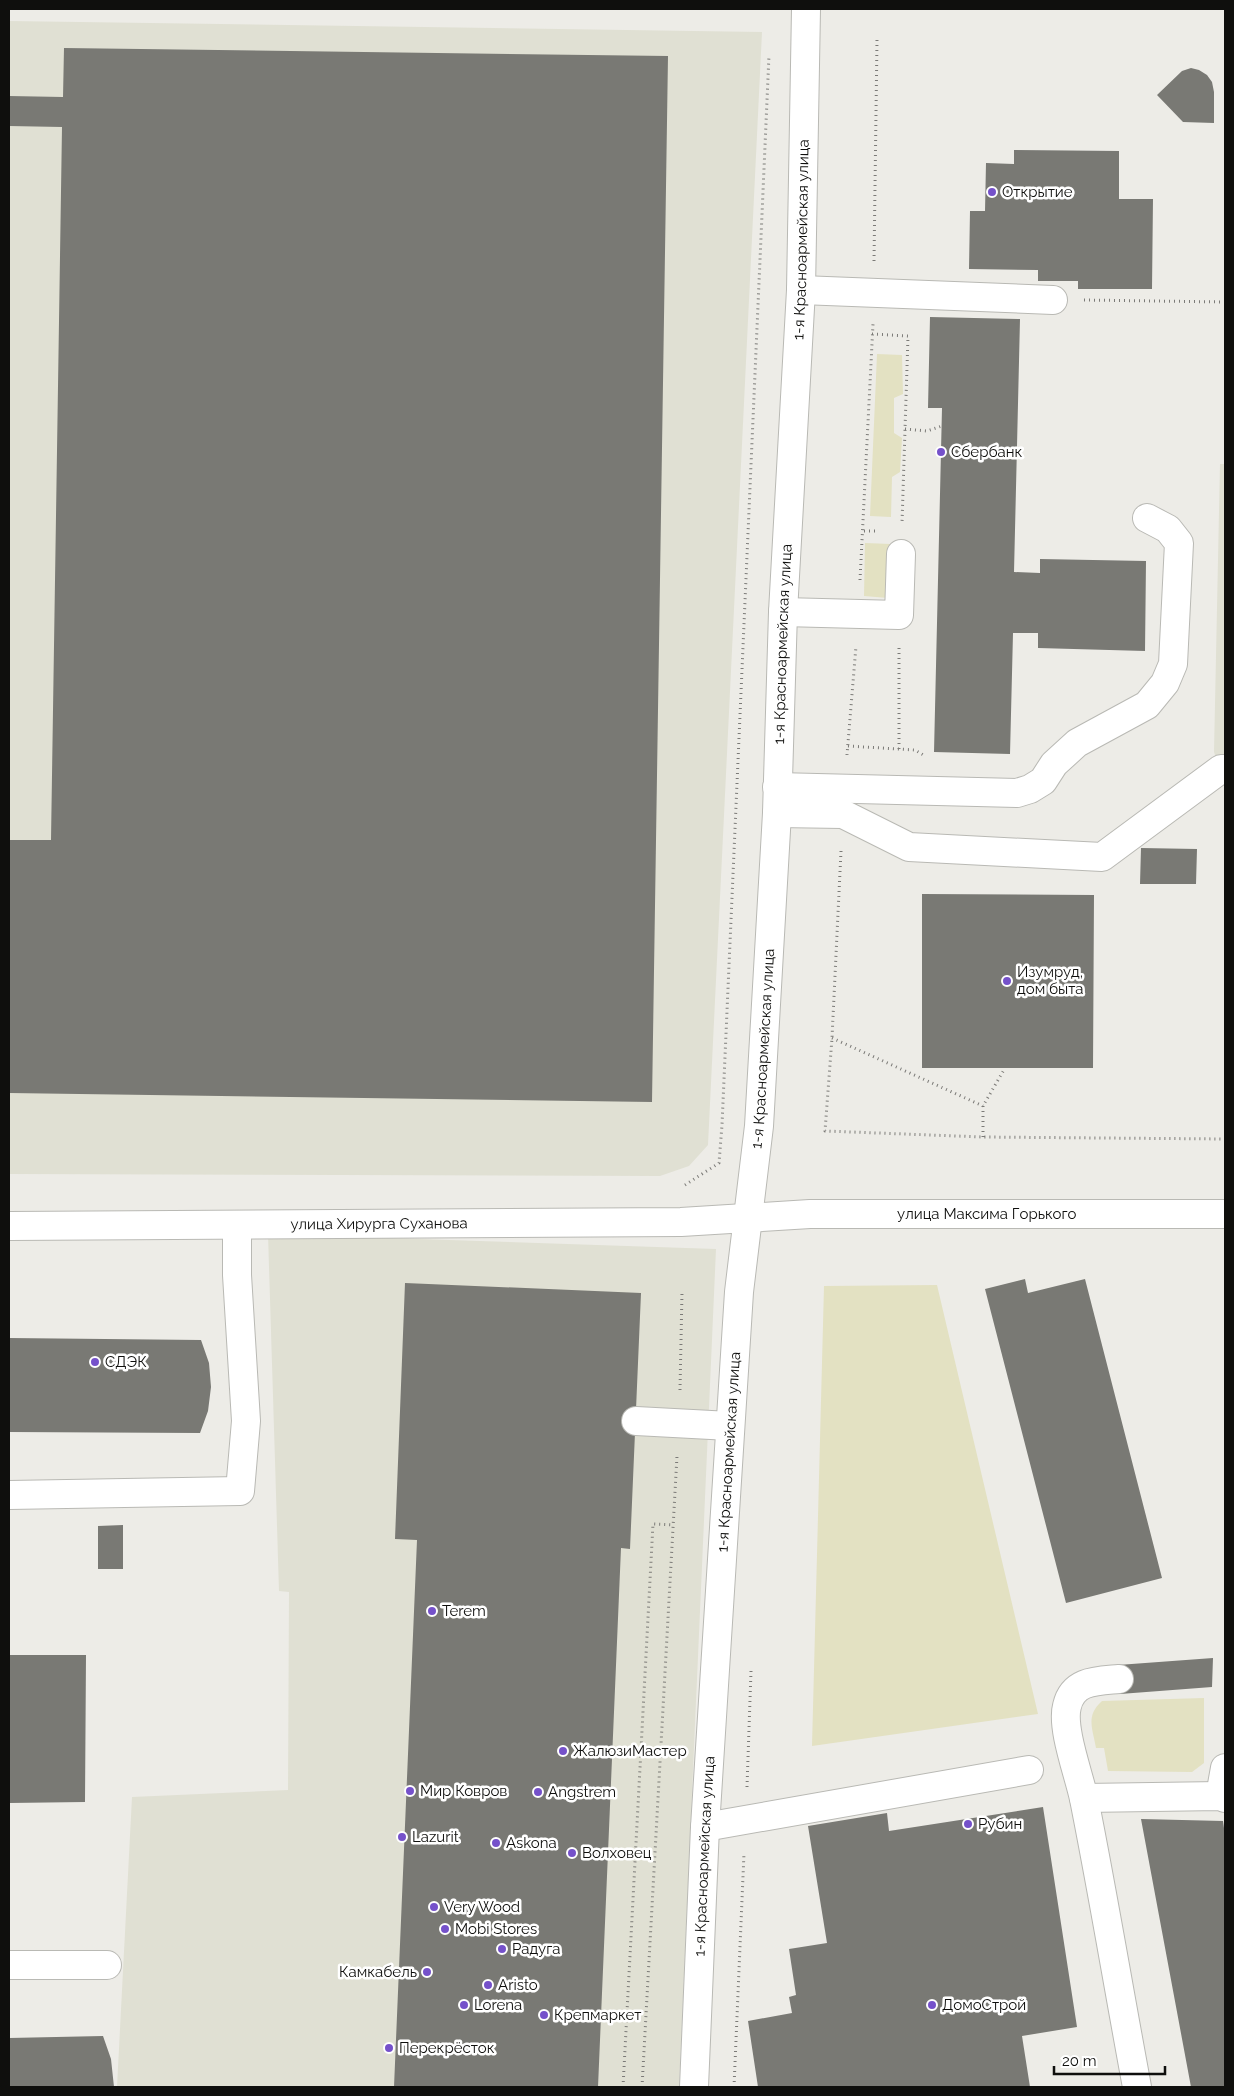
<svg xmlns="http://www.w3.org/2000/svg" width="1234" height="2096" font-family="Raleway,sans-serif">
	<rect width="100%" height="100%" fill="#edece7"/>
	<path fill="#e0e0d3" d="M 9,21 L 762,32 L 708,1145 L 689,1166 L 660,1176 L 9,1174 Z
		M 1220,464 L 1225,464 L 1225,785 L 1214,752 Z
		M 268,1234 L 716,1249 L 679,2087 L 117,2087 L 132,1797 L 288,1790 L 289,1592 L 279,1591 Z"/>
	<path fill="#e3e1c2" d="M 877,354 L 902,355 L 903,394 L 894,398 L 894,433 L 902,438 L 900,472 L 892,477 L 891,517 L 870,516 Z
		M 865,543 L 891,544 L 888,598 L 864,596 Z
		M 937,1285 L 1038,1714 L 812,1746 L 824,1286 Z
		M 1204,1698 L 1204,1763 L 1192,1772 L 1108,1771 L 1104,1748 L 1096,1748 C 1093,1729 1085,1716 1102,1701 Z"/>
	<path fill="#797974" d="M 64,48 L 668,56 L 652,1102 L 9,1093 L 9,840 L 51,840 L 62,127 L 9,126 L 9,96 L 63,97 Z
		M 1191,68 L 1199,70 L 1207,75 L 1212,82 L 1214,92 L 1214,123 L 1183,122 L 1157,95 L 1182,71 Z
		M 1014,150 L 1119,151 L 1119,199 L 1153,199 L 1152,289 L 1078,289 L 1078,281 L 1038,281 L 1038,270 L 969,269 L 970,211 L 985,211 L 986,163 L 1014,164 Z
		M 930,317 L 1020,319 L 1014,572 L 1040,573 L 1040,559 L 1146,561 L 1145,651 L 1038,648 L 1038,633 L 1013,633 L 1010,754 L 934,752 L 942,408 L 928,408 Z
		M 1141,848 L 1197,849 L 1196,884 L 1140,884 Z
		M 922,894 L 1094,895 L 1093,1068 L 922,1068 Z
		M 1025,1279 L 1028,1293 L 1085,1279 L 1162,1578 L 1066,1603 L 985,1289 Z
		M 405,1283 L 641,1293 L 630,1549 L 621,1548 L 598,2087 L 394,2087 L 417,1540 L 395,1539 Z
		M 9,1338 L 201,1340 L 209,1363 L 211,1387 L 208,1411 L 200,1433 L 9,1432 Z
		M 123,1525 L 123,1569 L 98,1569 L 98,1526 Z
		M 9,1655 L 86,1655 L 85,1802 L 9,1803 Z
		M 1213,1658 L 1212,1687 L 1120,1694 L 1118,1665 Z
		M 1043,1807 L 1077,2027 L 1022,2036 L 1030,2087 L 758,2087 L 748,2021 L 792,2013 L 789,1997 L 796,1995 L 789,1949 L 827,1943 L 808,1826 L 887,1813 L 889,1831 Z
		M 1141,1819 L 1223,1821 L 1225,1835 L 1225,2087 L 1191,2087 Z
		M 103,2036 L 111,2059 L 114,2087 L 9,2087 L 9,2038 Z"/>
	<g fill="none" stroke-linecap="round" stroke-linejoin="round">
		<defs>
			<g id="minor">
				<path d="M 801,290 L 1053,300"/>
				<path d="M 783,612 L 899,615 L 901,554"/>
				<path d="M 777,787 L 1017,793 L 1030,789 L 1043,781 L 1054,764 L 1077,743 L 1147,705 L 1165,683 L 1173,664 L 1179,543 L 1168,529 L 1147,518"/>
				<path d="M 777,813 L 843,814 L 909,847 L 1102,857 L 1221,769 L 1225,769"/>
				<path id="s1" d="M 9,1226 L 681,1222 L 810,1214 L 1225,1214"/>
				<path d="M 636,1421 L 730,1426"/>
				<path d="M 9,1495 L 240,1491 L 246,1421 L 237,1275 L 237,1225"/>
				<path d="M 1119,1679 C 1097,1681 1073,1680 1067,1706 C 1061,1728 1079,1775 1084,1799 C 1103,1894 1119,1991 1137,2087"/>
				<path d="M 1220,1796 L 1225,1768"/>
				<path d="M 1084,1798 L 1220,1796 L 1225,1798"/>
				<path d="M 705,1827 L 1029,1770"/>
				<path d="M 9,1965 L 107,1965"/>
				<path id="s2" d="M 694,2087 L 705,1827 L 739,1292 L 759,1126 L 777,813 L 783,612 L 801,290 L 806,9"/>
			</g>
		</defs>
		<use href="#minor" stroke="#b9b9b4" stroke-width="30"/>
		<path stroke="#7b7a77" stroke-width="3" stroke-dasharray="1 4" stroke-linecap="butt" d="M 874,261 L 877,39
			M 1084,300 L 1225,302
			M 872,334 L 908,336 L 902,523
			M 905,429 L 927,431 L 942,426
			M 864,531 L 878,531
			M 860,580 L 873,324
			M 848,746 L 915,750 L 925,756
			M 899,749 L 899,648
			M 847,755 L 856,646
			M 841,851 L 832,1038 L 825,1131 L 983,1137 L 1225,1139
			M 832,1038 L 983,1106
			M 983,1137 L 983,1106 L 1005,1068
			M 685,1185 L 719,1163 L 722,1125 L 769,55
			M 680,1390 L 682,1292
			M 747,1787 L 751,1671
			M 623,2087 L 653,1524 L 673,1525
			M 642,2087 L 677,1456
			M 734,2087 L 744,1853"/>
		<use href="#minor" stroke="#fff" stroke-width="28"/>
	</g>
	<g fill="#7551ca" stroke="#fff" stroke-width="2">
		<circle cx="992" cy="192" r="5"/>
		<circle cx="941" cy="452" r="5"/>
		<circle cx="1007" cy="981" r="5"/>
		<circle cx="95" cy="1362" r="5"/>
		<circle cx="432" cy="1611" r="5"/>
		<circle cx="563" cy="1751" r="5"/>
		<circle cx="410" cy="1791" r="5"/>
		<circle cx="538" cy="1792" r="5"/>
		<circle cx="968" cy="1824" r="5"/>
		<circle cx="402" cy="1837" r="5"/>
		<circle cx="496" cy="1843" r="5"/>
		<circle cx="572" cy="1853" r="5"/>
		<circle cx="434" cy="1907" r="5"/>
		<circle cx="445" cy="1929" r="5"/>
		<circle cx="502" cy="1949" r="5"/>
		<circle cx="427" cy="1972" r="5"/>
		<circle cx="488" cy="1985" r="5"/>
		<circle cx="464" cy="2005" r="5"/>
		<circle cx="932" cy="2005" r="5"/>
		<circle cx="544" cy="2015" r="5"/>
		<circle cx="389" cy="2048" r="5"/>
	</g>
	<g text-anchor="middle" stroke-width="5" stroke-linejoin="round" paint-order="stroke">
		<g font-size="15" fill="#0f0f0d" stroke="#fff" text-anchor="start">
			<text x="1002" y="197">Открытие</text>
			<text x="951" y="457">Сбербанк</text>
			<text x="1017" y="977">Изумруд,<tspan x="1017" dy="17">дом быта</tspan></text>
			<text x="105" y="1367">СДЭК</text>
			<text x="442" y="1616">Terem</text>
			<text x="573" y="1756">ЖалюзиМастер</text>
			<text x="420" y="1796">Мир Ковров</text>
			<text x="548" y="1797">Angstrem</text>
			<text x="978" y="1829">Рубин</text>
			<text x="412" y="1842">Lazurit</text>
			<text x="506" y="1848">Askona</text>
			<text x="582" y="1858">Волховец</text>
			<text x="444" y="1912">Very Wood</text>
			<text x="455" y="1934">Mobi Stores</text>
			<text x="512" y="1954">Радуга</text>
			<text x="417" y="1977" text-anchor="end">Камкабель</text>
			<text x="498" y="1990">Aristo</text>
			<text x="474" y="2010">Lorena</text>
			<text x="942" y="2010">ДомоСтрой</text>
			<text x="554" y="2020">Крепмаркет</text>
			<text x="399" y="2053">Перекрёсток</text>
		</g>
		<g font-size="15" fill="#0f0f0d" stroke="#fff">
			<text dy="5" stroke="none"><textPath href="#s2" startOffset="1851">1-я Красноармейская улица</textPath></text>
			<text dy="5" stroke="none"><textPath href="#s2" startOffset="1446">1-я Красноармейская улица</textPath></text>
			<text dy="5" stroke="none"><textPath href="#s2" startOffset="1041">1-я Красноармейская улица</textPath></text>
			<text dy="5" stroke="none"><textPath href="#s1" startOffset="978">улица Максима Горького</textPath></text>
			<text dy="5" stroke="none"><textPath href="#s1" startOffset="370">улица Хирурга Суханова</textPath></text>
			<text dy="5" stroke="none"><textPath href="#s2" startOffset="636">1-я Красноармейская улица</textPath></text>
			<text dy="5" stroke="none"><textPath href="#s2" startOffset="231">1-я Красноармейская улица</textPath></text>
		</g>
	</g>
	<rect width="1234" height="2096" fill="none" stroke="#0f0f0d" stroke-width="20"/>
	<path d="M1054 2066v8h111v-8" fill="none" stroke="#0f0f0d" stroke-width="2.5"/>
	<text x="1062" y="2066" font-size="15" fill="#0f0f0d" stroke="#ffffff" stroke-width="4" paint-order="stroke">20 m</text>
</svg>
